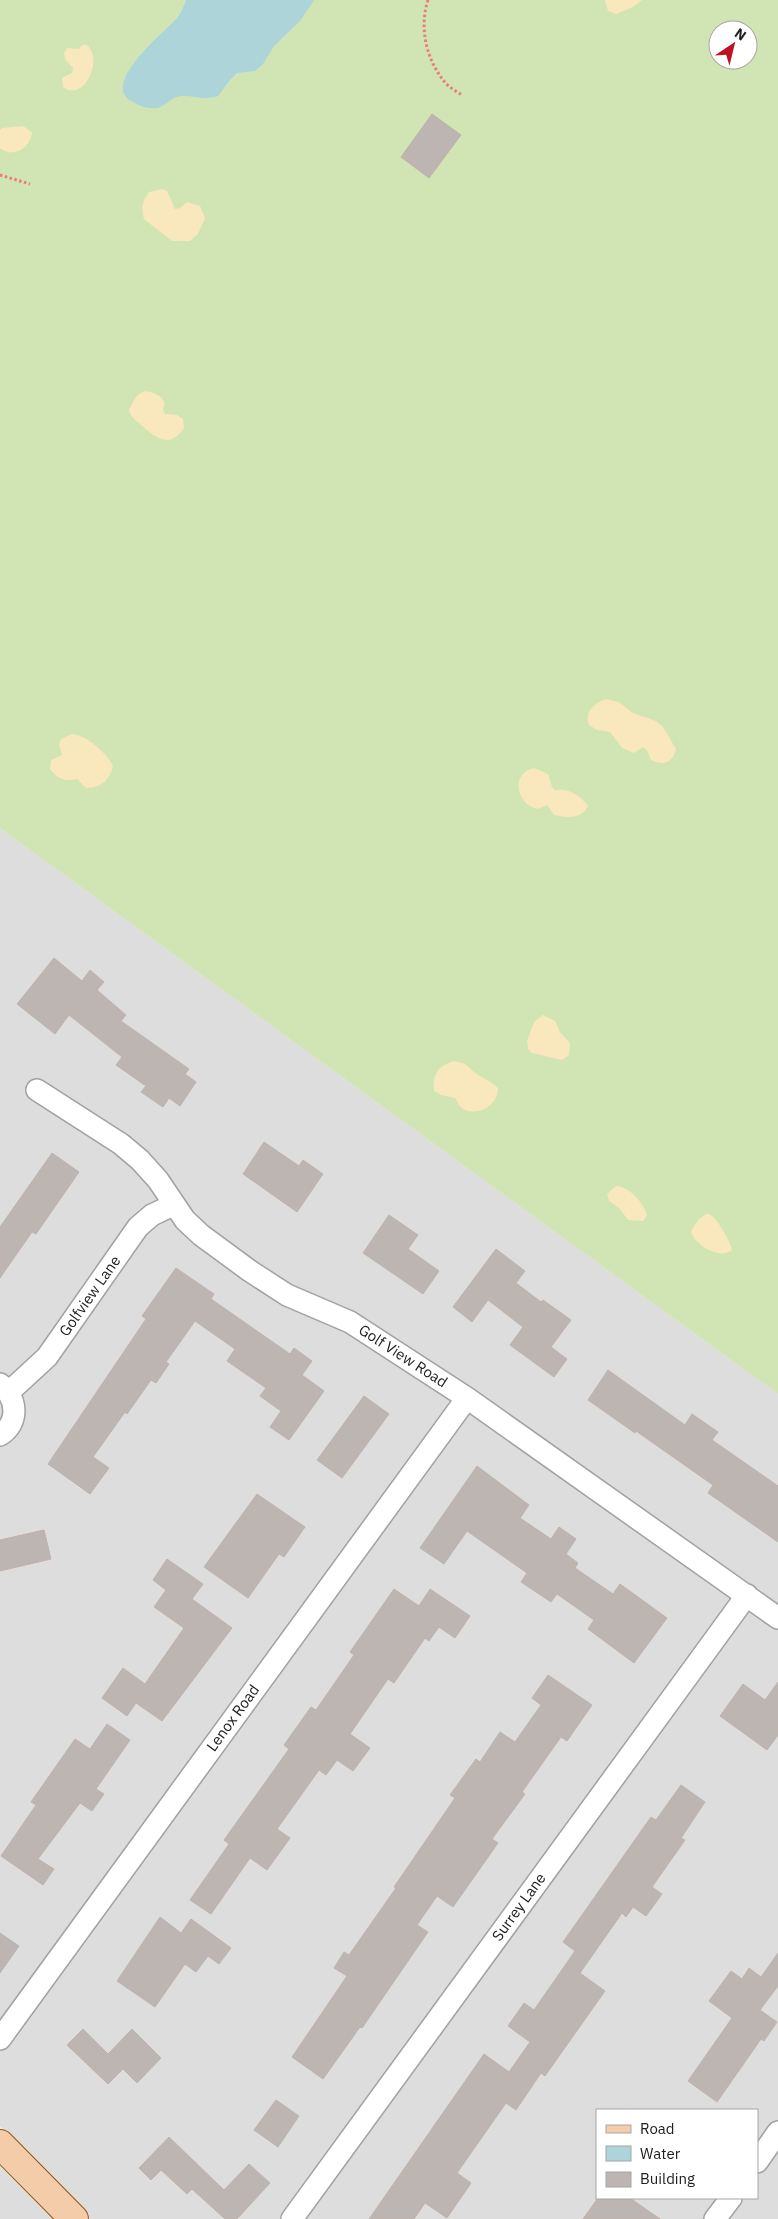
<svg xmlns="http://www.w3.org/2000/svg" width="778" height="2219" font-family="'IBM Plex Sans',sans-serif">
	<rect width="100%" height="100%" fill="#f0ece8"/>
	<path fill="#deddde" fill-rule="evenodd" d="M 0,828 L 778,1394 L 778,2219 L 90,2219 L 0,2126 ZM 597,2110 L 757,2110 L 757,2198 L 597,2198 Z
		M 0,2161 L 58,2219 L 0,2219 Z"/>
	<path fill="#d0e5b3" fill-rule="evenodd" d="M 0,0 L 778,0 L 778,1394 L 0,828 ZM 718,30 L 748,30 L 748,60 L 718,60 Z"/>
	<path fill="#f9e7bd" d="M 605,0 L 642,0 L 633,7 L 616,14 L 608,11 Z
		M 82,45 L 87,45 C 104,59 84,103 63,87 L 62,78 L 72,73 L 73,68 L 65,59 L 64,53 L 67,48 L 79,49 Z
		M 23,126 L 32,132 C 31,148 12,159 0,148 L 0,130 L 2,128 Z
		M 162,189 L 167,191 L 175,209 L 180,208 L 187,202 L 200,206 L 205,218 L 198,234 L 190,241 L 172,241 L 144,219 C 141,207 142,202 149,192 Z
		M 146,391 C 154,393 161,395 165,403 L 163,409 L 165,414 L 177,415 L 183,419 L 184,428 C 169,450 155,437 141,425 C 136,420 131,418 129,410 C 133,402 136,393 146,391 Z
		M 606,699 L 619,702 L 633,713 L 656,721 L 663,727 L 676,749 C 673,763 663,766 651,760 L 647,750 L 643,747 L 634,753 L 622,748 L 610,732 L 597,730 L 589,725 C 584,712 594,703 606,699 Z
		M 72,734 C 86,735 107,753 113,766 C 110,780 101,788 86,788 L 77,779 C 65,782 58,779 50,769 L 51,760 L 62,755 L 59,744 L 61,739 Z
		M 534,768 L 548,774 L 552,787 L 555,790 C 569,788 580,795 588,806 C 582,819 567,818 554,815 L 547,805 L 538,809 C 516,805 510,773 534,768 Z
		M 543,1015 L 555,1021 L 560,1032 L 570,1043 L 569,1055 L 562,1060 L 532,1053 L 528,1049 L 527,1041 L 534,1022 Z
		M 454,1061 C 469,1064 464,1064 474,1072 C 482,1078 491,1081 498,1088 C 498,1106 476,1118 462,1108 C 459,1106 457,1101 455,1098 L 441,1095 L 434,1091 C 432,1074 438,1066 454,1061 Z
		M 616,1186 C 630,1187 643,1202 647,1215 L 643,1221 L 628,1220 L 620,1209 L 609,1201 L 607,1194 Z
		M 706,1214 C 710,1214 710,1214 713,1217 C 718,1220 732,1245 732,1250 C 720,1260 697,1246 691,1233 C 694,1225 698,1219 706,1214 Z"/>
	<path fill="#acd4d9" d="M 186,0 L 314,0 L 300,21 L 274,46 L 263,64 L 255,71 L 237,73 L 230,80 L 218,96 C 202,101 195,95 181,96 C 171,97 166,106 157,108 C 148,109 139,106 131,101 C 100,83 166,31 178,17 C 181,13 184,6 186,0 Z"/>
	<path fill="#bdb5b1" stroke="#c0b2ab" d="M 432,114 L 461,135 L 429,178 L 401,157 Z
		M 54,958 L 82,981 L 90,970 L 104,982 L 97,990 L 126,1015 L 121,1021 L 189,1069 L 185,1074 L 196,1082 L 180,1106 L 169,1098 L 163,1107 L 141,1092 L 146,1086 L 116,1065 L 122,1057 L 69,1015 L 55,1034 L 17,1004 Z
		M 264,1142 L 299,1166 L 303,1160 L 323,1174 L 297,1212 L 243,1174 Z
		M 52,1153 L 79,1172 L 36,1234 L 32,1232 L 0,1278 L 0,1227 Z
		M 389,1215 L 418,1235 L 408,1249 L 439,1271 L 423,1294 L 363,1253 Z
		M 496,1249 L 525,1271 L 516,1283 L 541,1302 L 543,1300 L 571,1320 L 551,1347 L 567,1359 L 554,1377 L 510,1345 L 523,1327 L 488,1300 L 472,1322 L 453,1307 Z
		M 176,1268 L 214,1294 L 211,1299 L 290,1354 L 294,1348 L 312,1361 L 302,1375 L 324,1391 L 289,1440 L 270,1427 L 281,1411 L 260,1396 L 266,1388 L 227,1361 L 235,1349 L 195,1321 L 166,1362 L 169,1364 L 156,1383 L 151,1380 L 127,1414 L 125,1412 L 93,1457 L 109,1468 L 90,1494 L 48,1464 L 146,1319 L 142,1316 Z
		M 608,1370 L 685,1425 L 692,1414 L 718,1432 L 712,1440 L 778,1486 L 778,1542 L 708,1493 L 713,1485 L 636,1431 L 635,1433 L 588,1400 Z
		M 364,1396 L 389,1414 L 342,1478 L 317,1460 Z
		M 477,1466 L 529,1505 L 520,1518 L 551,1539 L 559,1527 L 576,1539 L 566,1554 L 578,1563 L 575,1568 L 613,1594 L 620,1584 L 667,1618 L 634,1663 L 588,1629 L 594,1620 L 557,1594 L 551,1602 L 521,1582 L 527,1573 L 467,1531 L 444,1564 L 420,1548 Z
		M 257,1494 L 305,1527 L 284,1557 L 279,1554 L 248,1598 L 204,1567 Z
		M 44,1530 L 51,1559 L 0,1571 L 0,1540 Z
		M 167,1559 L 203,1584 L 192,1599 L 232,1628 L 162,1721 L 136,1703 L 127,1716 L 102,1698 L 123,1668 L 145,1684 L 184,1628 L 154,1607 L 166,1590 L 153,1580 Z
		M 394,1589 L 419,1606 L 430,1589 L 470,1616 L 455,1638 L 439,1627 L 429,1641 L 425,1638 L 394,1683 L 388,1679 L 350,1734 L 370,1748 L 353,1771 L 337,1760 L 326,1775 L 319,1770 L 277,1829 L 290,1838 L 267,1870 L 250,1858 L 211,1914 L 190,1900 L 229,1844 L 224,1840 L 289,1749 L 284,1745 L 311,1707 L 316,1710 L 354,1655 L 350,1652 Z
		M 548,1675 L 592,1705 L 567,1741 L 561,1737 L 522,1792 L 525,1794 L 492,1839 L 498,1843 L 453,1907 L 437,1896 L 417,1925 L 428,1932 L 362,2028 L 360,2027 L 323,2079 L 292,2057 L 347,1976 L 334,1968 L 344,1952 L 349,1955 L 396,1888 L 394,1887 L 455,1798 L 450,1795 L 476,1759 L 480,1762 L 500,1732 L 515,1742 L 541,1705 L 532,1698 Z
		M 778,1682 L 778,1735 L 767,1750 L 720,1716 L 743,1684 L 765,1700 Z
		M 107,1724 L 130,1740 L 96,1789 L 104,1794 L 92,1811 L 80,1803 L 38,1859 L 54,1869 L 43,1885 L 1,1856 L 36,1805 L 31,1802 L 75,1739 L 90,1749 Z
		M 681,1785 L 705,1802 L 681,1838 L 685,1840 L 652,1887 L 662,1894 L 646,1916 L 633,1907 L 626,1917 L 622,1913 L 580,1973 L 605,1991 L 545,2076 L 541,2073 L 516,2110 L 506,2103 L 457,2173 L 471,2183 L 447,2218 L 425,2203 L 414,2219 L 369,2219 L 484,2054 L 509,2072 L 530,2042 L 508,2026 L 524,2003 L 534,2010 L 575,1951 L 563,1942 L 651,1817 L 656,1820 Z
		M 160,1917 L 181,1933 L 191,1919 L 231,1948 L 219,1964 L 208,1956 L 196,1972 L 185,1964 L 155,2007 L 117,1981 Z
		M 0,1933 L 19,1946 L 0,1973 Z
		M 778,1953 L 778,1986 L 760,2010 L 777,2022 L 764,2041 L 761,2039 L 717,2102 L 688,2081 L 732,2018 L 709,2001 L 731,1971 L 742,1979 L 749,1968 L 761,1977 Z
		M 83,2029 L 108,2054 L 132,2029 L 161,2058 L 137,2083 L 123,2069 L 108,2084 L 67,2045 Z
		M 276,2100 L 299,2116 L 278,2147 L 254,2130 Z
		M 169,2137 L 224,2190 L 249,2164 L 270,2183 L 237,2219 L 225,2219 L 192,2189 L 187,2194 L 161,2170 L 151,2180 L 139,2168 Z
		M 598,2198 L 630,2198 L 660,2219 L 583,2219 Z"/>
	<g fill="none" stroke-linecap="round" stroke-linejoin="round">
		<defs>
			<path id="minor" d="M 37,1090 L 121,1144 L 140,1160 L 158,1180 L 185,1220 L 201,1235 L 250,1271 L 287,1295 L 350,1322 L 467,1398 L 778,1618
				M 0,1384 C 17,1397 20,1423 0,1435
				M 9,1392 L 47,1357 L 138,1227 L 152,1215 L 173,1205
				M 0,2039 L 467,1398
				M 757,2162 L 778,2132
				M 292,2219 L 747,1595
				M 715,2219 L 731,2198"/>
			<path id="major" d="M 0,2144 L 74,2219"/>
		</defs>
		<use href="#minor" stroke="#a1a1a1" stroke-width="24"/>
		<use href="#major" stroke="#8f570e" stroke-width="30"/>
		<path stroke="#ee7b7b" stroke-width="3" stroke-dasharray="2.5 2.5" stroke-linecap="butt" d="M 428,0 C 419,27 426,59 444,81 C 448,87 456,91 462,95
			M 0,175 L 30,184"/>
		<use href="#minor" stroke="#fff" stroke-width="21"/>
		<use href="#major" stroke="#f4cca9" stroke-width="28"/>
	</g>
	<g text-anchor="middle" stroke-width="5" stroke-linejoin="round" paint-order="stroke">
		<g font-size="15" fill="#202020" stroke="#fff">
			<text transform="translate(90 1296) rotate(-55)" y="5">Golfview Lane</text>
			<text transform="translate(403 1356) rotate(33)" y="5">Golf View Road</text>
			<text transform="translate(233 1718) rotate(-54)" y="5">Lenox Road</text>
			<text transform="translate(519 1907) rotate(-54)" y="5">Surrey Lane</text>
		</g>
	</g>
	<rect x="596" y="2109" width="162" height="90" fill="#ffffff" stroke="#a6a6a6"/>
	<rect x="606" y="2125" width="25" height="8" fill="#f4cca9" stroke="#a6a6a6"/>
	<text x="640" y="2134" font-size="15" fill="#202020">Road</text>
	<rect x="606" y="2146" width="25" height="15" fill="#acd4d9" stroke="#a6a6a6"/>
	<text x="640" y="2159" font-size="15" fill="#202020">Water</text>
	<rect x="606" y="2172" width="25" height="15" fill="#bdb5b1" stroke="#a6a6a6"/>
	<text x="640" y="2184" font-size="15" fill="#202020">Building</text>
	<g transform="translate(733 45) rotate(35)"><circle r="24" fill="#ffffff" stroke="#a6a6a6"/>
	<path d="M0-4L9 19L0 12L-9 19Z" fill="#be1223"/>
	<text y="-8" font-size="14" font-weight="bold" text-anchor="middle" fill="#202020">N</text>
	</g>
</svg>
